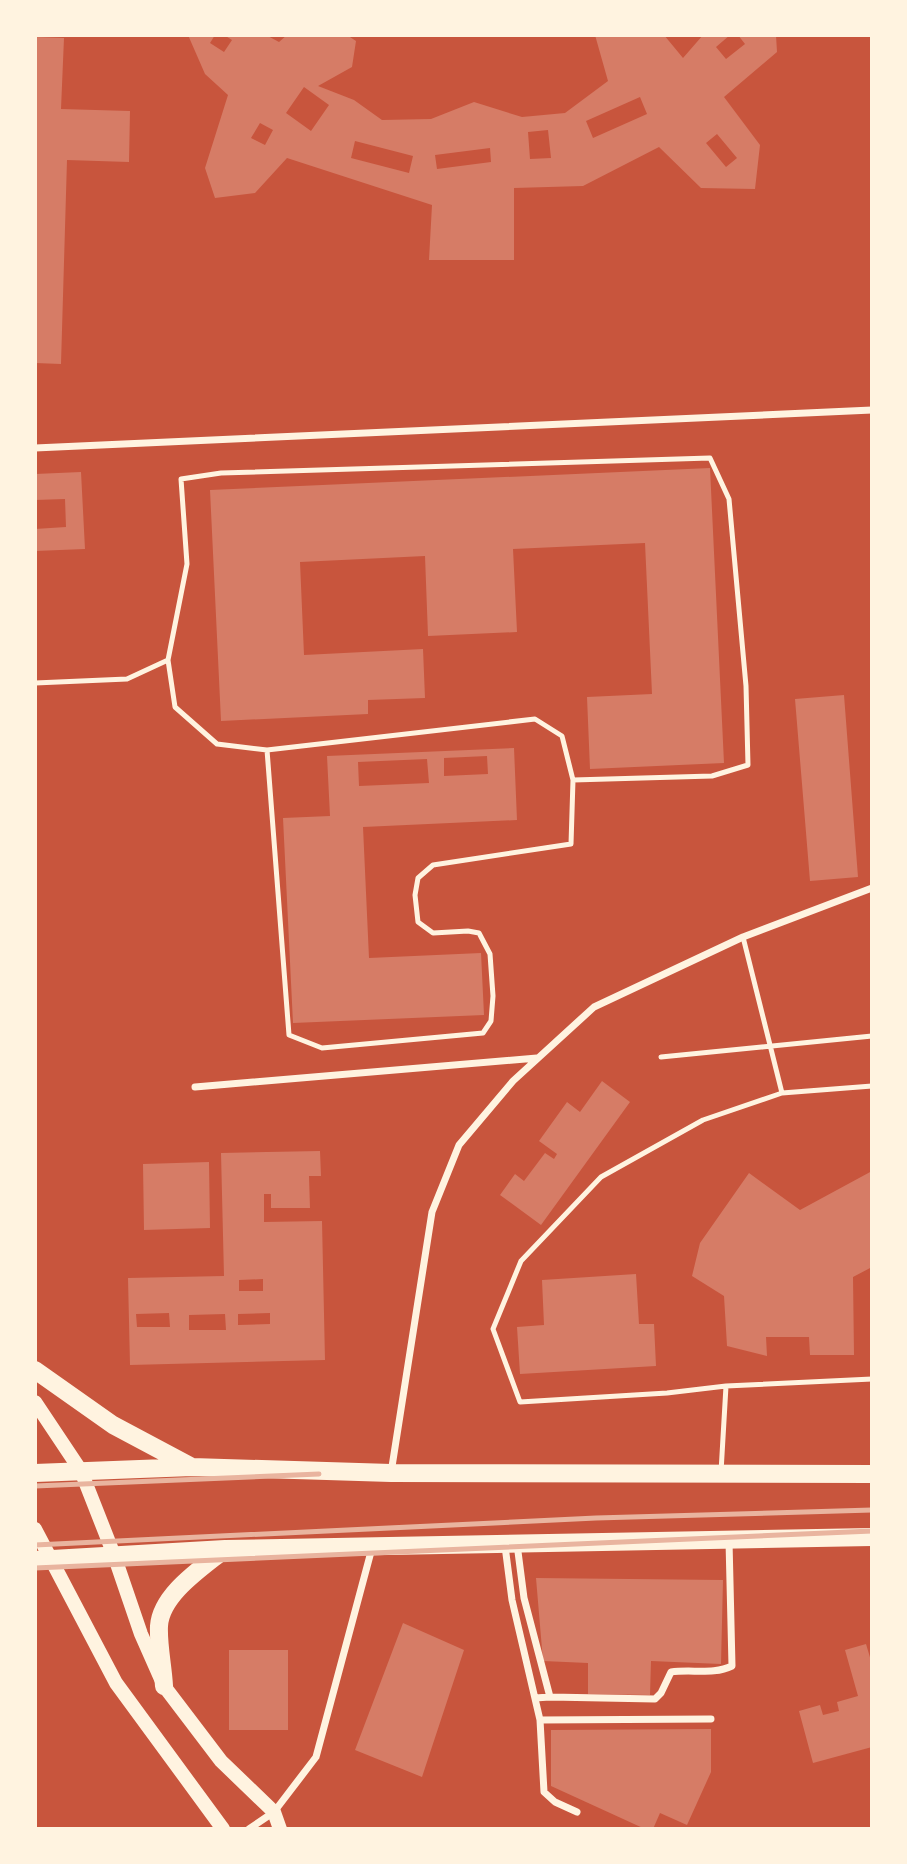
<svg xmlns="http://www.w3.org/2000/svg" width="907" height="1864" font-family="'Fira Sans',sans-serif">
	<rect width="100%" height="100%" fill="#c8553d"/>
	<path fill="#d67c66" fill-rule="evenodd" d="M 188,35 L 215,35 L 210,43 L 224,52 L 232,40 L 224,35 L 266,35 L 279,42 L 287,35 L 347,35 L 356,41 L 352,67 L 318,86 L 354,100 L 382,120 L 431,119 L 474,102 L 522,117 L 565,113 L 608,81 L 595,35 L 664,35 L 683,58 L 703,35 L 730,35 L 716,47 L 726,59 L 745,44 L 738,35 L 776,35 L 777,52 L 724,97 L 760,145 L 755,189 L 701,188 L 659,147 L 583,186 L 514,188 L 514,260 L 429,260 L 432,205 L 287,158 L 255,193 L 215,198 L 205,168 L 228,95 L 205,74 ZM 304,87 L 329,105 L 311,131 L 286,113 ZM 640,97 L 647,114 L 593,138 L 586,121 ZM 260,123 L 273,130 L 265,145 L 251,138 ZM 548,130 L 551,158 L 530,159 L 528,132 ZM 717,134 L 737,158 L 726,167 L 706,143 ZM 355,141 L 413,156 L 409,173 L 351,158 ZM 490,148 L 491,162 L 437,169 L 435,155 Z
		M 35,37 L 64,38 L 61,109 L 130,111 L 129,162 L 67,160 L 61,364 L 35,363 Z
		M 710,468 L 724,763 L 590,769 L 587,697 L 652,694 L 645,543 L 513,549 L 517,632 L 428,636 L 425,556 L 300,562 L 304,655 L 423,649 L 425,698 L 368,700 L 368,714 L 221,721 L 210,490 Z
		M 81,472 L 85,549 L 35,551 L 35,529 L 66,527 L 65,499 L 35,500 L 35,474 Z
		M 844,695 L 858,877 L 810,881 L 795,699 Z
		M 514,748 L 517,820 L 363,827 L 369,958 L 481,953 L 484,1015 L 293,1023 L 283,818 L 330,816 L 327,756 ZM 487,756 L 488,774 L 444,776 L 444,758 ZM 427,759 L 429,783 L 359,786 L 358,762 Z
		M 602,1081 L 630,1102 L 541,1225 L 500,1195 L 515,1174 L 524,1181 L 545,1153 L 554,1159 L 557,1154 L 539,1141 L 567,1102 L 580,1112 Z
		M 320,1151 L 321,1176 L 309,1176 L 310,1208 L 271,1208 L 271,1194 L 264,1194 L 264,1222 L 322,1221 L 325,1360 L 130,1365 L 128,1278 L 224,1276 L 221,1153 ZM 263,1279 L 263,1291 L 239,1291 L 239,1280 ZM 169,1313 L 170,1327 L 137,1327 L 136,1314 ZM 270,1313 L 270,1324 L 238,1325 L 238,1314 ZM 225,1314 L 226,1330 L 189,1330 L 189,1315 Z
		M 209,1162 L 210,1228 L 144,1230 L 143,1164 Z
		M 872,1171 L 872,1267 L 853,1277 L 854,1355 L 810,1355 L 809,1337 L 766,1337 L 767,1356 L 727,1346 L 724,1296 L 692,1276 L 700,1243 L 749,1173 L 800,1210 Z
		M 636,1274 L 639,1324 L 654,1324 L 656,1366 L 520,1374 L 517,1327 L 544,1325 L 542,1280 Z
		M 536,1578 L 723,1580 L 721,1664 L 651,1661 L 650,1695 L 588,1694 L 588,1663 L 543,1661 Z
		M 403,1623 L 464,1650 L 422,1777 L 355,1750 Z
		M 866,1644 L 872,1664 L 872,1710 L 870,1711 L 872,1720 L 872,1747 L 813,1763 L 799,1711 L 820,1705 L 823,1715 L 839,1711 L 837,1702 L 858,1696 L 845,1650 Z
		M 229,1650 L 288,1650 L 288,1730 L 229,1730 Z
		M 711,1729 L 711,1772 L 687,1825 L 660,1813 L 653,1829 L 645,1829 L 551,1786 L 551,1730 Z"/>
	<g fill="none" stroke-linecap="round" stroke-linejoin="round">
		<path stroke="#fff3e0" stroke-width="5" d="M 710,458 L 729,499 L 746,686 L 748,765 L 712,776 L 573,780 L 562,736 L 535,719 L 267,750 L 217,744 L 175,707 L 168,660 L 187,564 L 181,479 L 221,473 Z
			M 35,683 L 127,679 L 168,660
			M 267,750 L 289,1035 L 322,1048 L 483,1033 L 491,1021 L 493,996 L 490,954 L 479,933 L 468,931 L 433,933 L 418,922 L 415,895 L 418,878 L 433,865 L 571,844 L 573,780
			M 743,937 L 782,1093
			M 661,1057 L 872,1036
			M 872,1086 L 782,1093 L 703,1120 L 601,1177 L 521,1261 L 493,1329 L 520,1402 L 667,1393 L 726,1386 L 872,1379
			M 721,1472 L 726,1386"/>
		<path stroke="#fff3e0" stroke-width="7" d="M 35,448 L 872,410
			M 195,1087 L 537,1058
			M 391,1473 L 432,1212 L 459,1145 L 513,1081 L 594,1007 L 743,937 L 872,888
			M 517,1544 L 524,1598 L 550,1697
			M 505,1546 L 512,1600 L 540,1720 L 544,1792 L 555,1802 L 577,1812
			M 535,1698 L 550,1697 L 655,1699 L 661,1693 L 671,1672 C 691,1669 714,1675 732,1666 L 729,1541
			M 540,1720 L 711,1719
			M 249,1829 L 274,1812 L 316,1757 L 372,1548"/>
		<path stroke="#fff3e0" stroke-width="14" d="M 35,1402 L 81,1471 L 114,1555 L 141,1634 L 164,1686 L 221,1761 L 274,1812 L 280,1829
			M 35,1529 L 116,1683 L 223,1829"/>
		<path stroke="#fff3e0" stroke-width="18" d="M 35,1370 L 113,1425 L 190,1466
			M 35,1473 L 192,1467 L 391,1473 L 872,1474
			M 35,1560 L 225,1549 L 872,1537
			M 164,1686 C 163,1666 158,1645 159,1626 C 161,1594 202,1568 225,1549"/>
		<path stroke="#e9b49f" stroke-width="5" d="M 35,1486 L 319,1474
			M 35,1545 L 596,1518 L 872,1510
			M 35,1568 L 872,1531"/>
	</g>
	<rect width="907" height="1864" fill="none" stroke="#fff3e0" stroke-width="74"/>
</svg>
